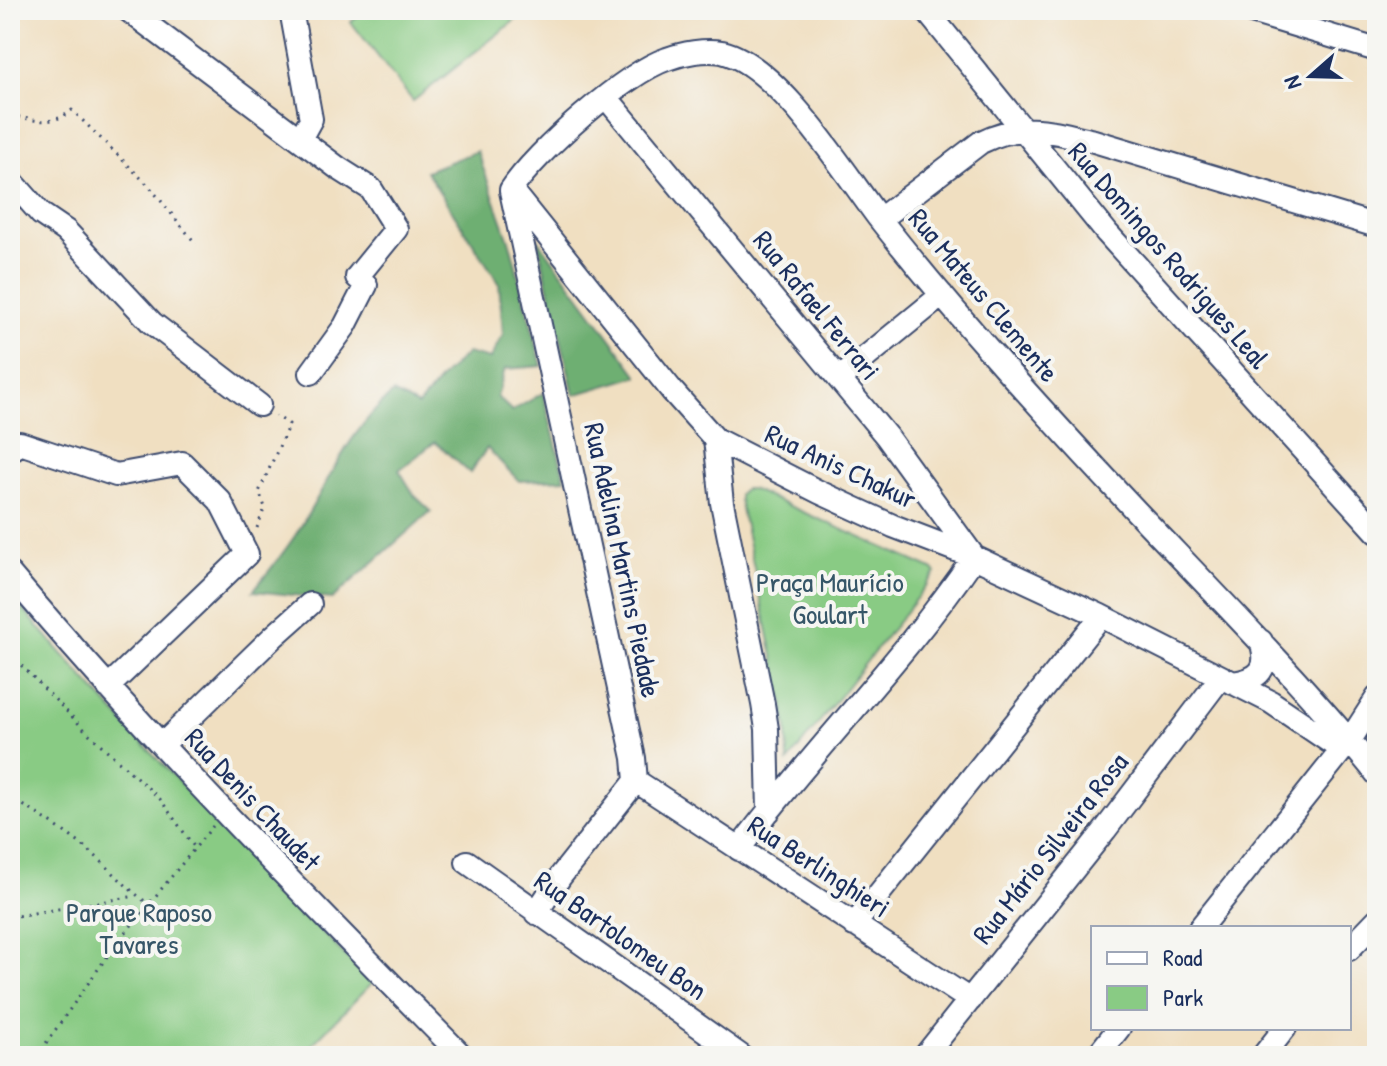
<svg xmlns="http://www.w3.org/2000/svg" width="1387" height="1066" font-family="'Patrick Hand',sans-serif">
	<rect width="100%" height="100%" fill="#f6f6f2"/>
	<filter id="ink" filterUnits="userSpaceOnUse"><feTurbulence type="fractalNoise" baseFrequency=".0125" numOctaves="2"/><feDisplacementMap in="SourceGraphic" scale="16" xChannelSelector="R" yChannelSelector="G"/><feConvolveMatrix kernelMatrix="1 2 1 2 8 2 1 2 1" color-interpolation-filters="sRGB"/></filter>
	<filter id="wash" filterUnits="userSpaceOnUse"><feTurbulence type="fractalNoise" baseFrequency=".006" numOctaves="4" result="noise"/><feDisplacementMap in="SourceGraphic" scale="32" xChannelSelector="R" yChannelSelector="G"/><feGaussianBlur stdDeviation="1.8" result="paint"/><feColorMatrix in="noise" values="0 0 0 0 0 0 0 0 0 0 0 0 0 0 0 0 0 1.4 0 .05"/><feComposite in="paint" operator="in"/></filter>
	<g filter="url(#wash)">
		<rect width="100%" height="100%" fill="#f0dfc1"/>
		<path fill="#89cb84" stroke="#527d71" stroke-width="2" d="M 366,10 L 528,10 L 413,101 L 351,22 Z
			M 744,489 L 751,489 L 932,569 L 936,573 L 788,762 L 787,729 L 782,697 L 739,499 L 739,494 Z
			M 10,594 C 126,729 248,856 372,983 L 301,1056 L 10,1056 Z"/>
		<path fill="#6eaf72" stroke="#446f68" stroke-width="2" d="M 477,151 L 510,243 L 542,366 L 505,369 L 497,397 L 512,411 L 543,393 L 565,479 L 519,481 L 487,448 L 470,473 L 435,442 L 399,470 L 415,496 L 431,511 L 332,599 L 253,591 C 268,572 285,552 298,531 C 328,483 349,430 393,393 L 418,406 L 444,375 L 467,353 L 490,359 L 503,334 L 499,283 L 426,171 Z
			M 537,238 L 638,376 L 574,395 Z"/>
	</g>
	<g filter="url(#ink)">
		<g fill="none" stroke-linecap="round" stroke-linejoin="round">
			<defs>
				<path id="minor" d="M 128,10 L 338,168 L 371,189 L 396,229 L 357,277 L 366,285 L 345,326 L 311,373
					M 291,10 L 311,119 L 300,139
					M 926,10 L 1107,233 L 1377,532
					M 1245,10 L 1377,50
					M 606,97 L 887,437 L 974,557 C 903,661 814,749 739,849
					M 10,179 L 41,214 L 66,231 L 152,323 L 259,405
					M 511,190 C 535,153 625,73 667,59 C 683,53 705,49 722,52 C 777,64 844,172 878,217 C 959,320 1048,417 1137,512 C 1219,598 1302,682 1377,774
					M 511,190 L 673,392 L 715,439 L 819,492 L 893,526 L 974,557 L 1101,616 L 1271,702 L 1342,750
					M 511,191 L 634,758 L 636,781 L 560,877 L 536,913
					M 880,219 L 981,142 C 1023,121 1051,131 1094,141 L 1377,226
					M 839,379 L 942,295
					M 715,439 L 722,503 L 763,704 L 767,729 L 769,811
					M 10,451 L 20,443 L 116,475 L 182,463 L 220,501 L 247,554 L 108,687
					M 10,574 C 153,743 307,899 462,1056
					M 1233,683 C 1260,679 1270,669 1261,641
					M 162,745 L 273,637 L 310,604
					M 636,781 L 970,1000
					M 467,862 L 741,1056
					M 854,925 L 1101,616
					M 1200,928 L 1350,740 L 1377,698
					M 1349,949 L 1377,920
					M 925,1056 L 1105,830 L 1221,677
					M 1097,1056 L 1119,1028
					M 1263,1056 L 1285,1028"/>
			</defs>
			<use href="#minor" stroke="#3b496d" stroke-width="26"/>
			<path stroke="#3b496d" stroke-width="3" stroke-dasharray="2 6" stroke-linecap="butt" d="M 10,115 C 34,120 52,127 72,110 L 149,186 L 196,244
				M 257,528 L 265,507 L 259,492 L 289,424 L 276,416
				M 10,654 L 87,732 L 160,799 L 195,848
				M 10,797 C 41,816 75,837 102,862 C 118,877 131,892 149,904
				M 10,917 L 136,896
				M 37,1056 L 113,948 L 213,826"/>
			<use href="#minor" stroke="#fff" stroke-width="22"/>
		</g>
	</g>
	<g text-anchor="middle" stroke-width="8" stroke-linejoin="round" paint-order="stroke">
		<g font-size="28" fill="#1b2f5e" stroke="#f6f6f2">
			<text transform="translate(1169 255) rotate(49)" y="10">Rua Domingos Rodrigues Leal</text>
			<text transform="translate(984 295) rotate(50)" y="10">Rua Mateus Clemente</text>
			<text transform="translate(817 305) rotate(51)" y="10">Rua Rafael Ferrari</text>
			<text transform="translate(841 466) rotate(25)" y="10">Rua Anis Chakur</text>
			<text transform="translate(623 560) rotate(78)" y="10">Rua Adelina Martins Piedade</text>
			<text transform="translate(253 799) rotate(47)" y="10">Rua Denis Chaudet</text>
			<text transform="translate(1050 848) rotate(-52)" y="10">Rua Mário Silveira Rosa</text>
			<text transform="translate(819 866) rotate(33)" y="10">Rua Berlinghieri</text>
			<text transform="translate(621 935) rotate(35)" y="10">Rua Bartolomeu Bon</text>
		</g>
		<g font-size="28" fill="#365668" stroke="#f6f6f2">
			<text x="830" y="592">Praça Maurício<tspan x="830" dy="32">Goulart</tspan></text>
			<text x="139" y="922">Parque Raposo<tspan x="139" dy="32">Tavares</tspan></text>
		</g>
	</g>
	<rect width="1387" height="1066" fill="none" stroke="#f6f6f2" stroke-width="40"/>
	<rect x="1091" y="926" width="260" height="104" fill="#f6f6f2" stroke="#9ea6b7" stroke-width="2"/>
	<rect x="1107" y="952" width="40" height="12" fill="#ffffff" stroke="#9ea6b7" stroke-width="2"/>
	<text x="1163" y="966" font-size="24" fill="#1b2f5e">Road</text>
	<rect x="1107" y="986" width="40" height="24" fill="#89cb84" stroke="#9ea6b7" stroke-width="2"/>
	<text x="1163" y="1006" font-size="24" fill="#1b2f5e">Park</text>
	<g transform="translate(1311 76) rotate(250)" stroke="#f6f6f2" stroke-width="6" paint-order="stroke">
	<path d="M0-6L14 30L0 20L-14 30Z" fill="#1b2f5e"/>
	<text y="-12" font-size="22" font-weight="bold" text-anchor="middle" fill="#1b2f5e">N</text>
	</g>
</svg>
